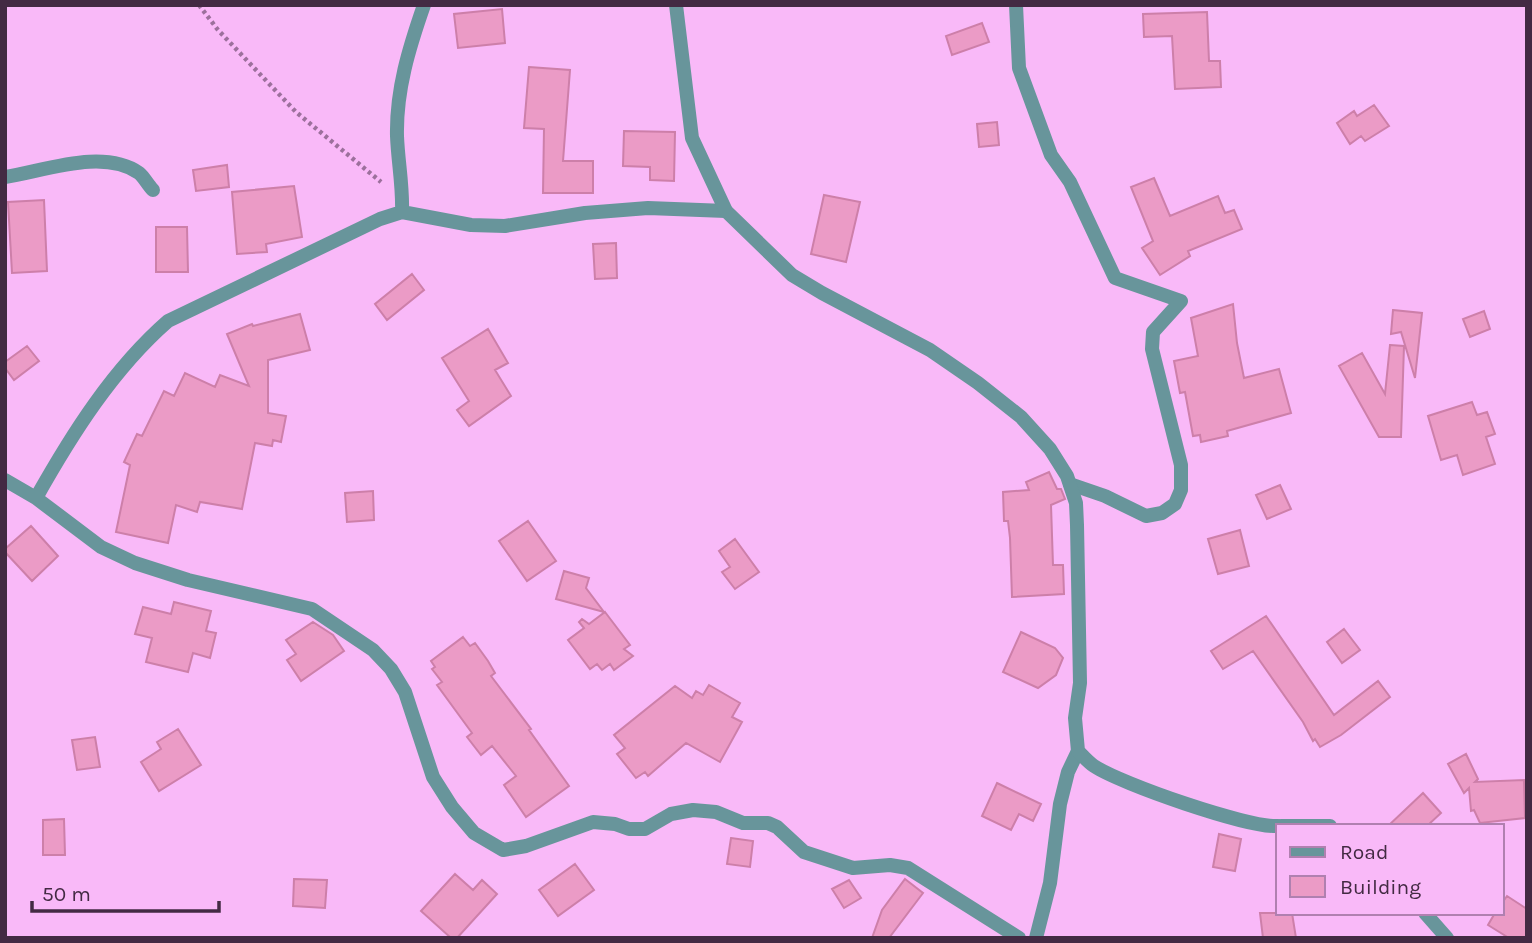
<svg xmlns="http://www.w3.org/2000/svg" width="1532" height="943" font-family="Karla,sans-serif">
	<rect width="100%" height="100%" fill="#f9b9f8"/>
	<path fill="#eb9bc6" stroke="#cd7fa9" stroke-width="2" d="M 502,9 L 505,43 L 458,48 L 454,14 Z
		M 1207,12 L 1209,61 L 1220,61 L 1221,87 L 1175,89 L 1172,36 L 1144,37 L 1143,14 Z
		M 982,23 L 989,42 L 952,55 L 946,36 Z
		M 529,67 L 570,70 L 563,161 L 593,161 L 593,193 L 543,193 L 544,129 L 524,128 Z
		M 1374,105 L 1389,126 L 1365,141 L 1361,136 L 1350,144 L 1337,123 L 1354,111 L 1357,116 Z
		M 997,122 L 999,145 L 979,147 L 977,124 Z
		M 624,131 L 675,132 L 674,181 L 650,180 L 650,167 L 623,166 Z
		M 227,165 L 229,187 L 196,191 L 193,170 Z
		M 1154,178 L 1170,216 L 1218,196 L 1225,213 L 1234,210 L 1242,229 L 1188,251 L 1190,256 L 1160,275 L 1142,248 L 1153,241 L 1131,187 Z
		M 294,186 L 302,237 L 266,244 L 267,252 L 237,254 L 232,192 Z
		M 824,195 L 860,202 L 846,262 L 811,254 Z
		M 44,200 L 47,271 L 12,273 L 8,202 Z
		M 156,227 L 187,227 L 188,272 L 156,272 Z
		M 616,243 L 617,278 L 595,279 L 593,244 Z
		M 412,274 L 424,290 L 387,320 L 375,304 Z
		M 1233,304 L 1237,343 L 1244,378 L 1279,369 L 1291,413 L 1227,431 L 1228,436 L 1201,442 L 1200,435 L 1193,436 L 1185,392 L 1180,393 L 1174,361 L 1198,356 L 1191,318 Z
		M 1393,310 L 1422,313 L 1415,378 L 1401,332 L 1391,334 Z
		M 1484,311 L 1490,329 L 1470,337 L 1463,319 Z
		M 300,314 L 310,350 L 268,360 L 268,413 L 286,416 L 281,442 L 273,440 L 272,446 L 255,443 L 242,509 L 200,502 L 197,512 L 176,505 L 168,543 L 116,532 L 130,465 L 124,462 L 137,434 L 142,436 L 164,391 L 174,396 L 185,373 L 215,387 L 220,375 L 249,386 L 227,334 L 252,324 L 253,326 Z
		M 488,329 L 508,363 L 495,370 L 511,396 L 469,426 L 457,410 L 469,401 L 442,358 Z
		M 1390,345 L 1404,346 L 1401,437 L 1379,437 L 1339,366 L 1362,353 L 1385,394 Z
		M 27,346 L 39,361 L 14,380 L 5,368 L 5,362 Z
		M 1472,402 L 1477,415 L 1487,412 L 1495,434 L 1486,437 L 1495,464 L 1463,475 L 1457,455 L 1441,460 L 1428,416 Z
		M 1049,472 L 1057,489 L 1061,489 L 1065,499 L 1051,505 L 1053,565 L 1063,565 L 1064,594 L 1012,597 L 1010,538 L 1008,521 L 1004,521 L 1003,492 L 1029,490 L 1026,482 Z
		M 1280,485 L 1291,509 L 1267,519 L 1256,495 Z
		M 373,491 L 374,520 L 347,522 L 345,493 Z
		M 528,521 L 556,561 L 527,581 L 499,541 Z
		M 31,526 L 58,556 L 32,581 L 5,552 L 5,549 Z
		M 1240,530 L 1249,566 L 1218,574 L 1208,539 Z
		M 735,539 L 759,572 L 735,589 L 722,572 L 730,567 L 719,551 Z
		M 564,571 L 589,578 L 586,588 L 604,612 L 556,599 Z
		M 174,602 L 211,611 L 206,631 L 216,633 L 210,658 L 193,653 L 188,672 L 146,662 L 152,638 L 135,634 L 143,607 L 171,614 Z
		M 605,612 L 630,645 L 624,649 L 633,656 L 614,670 L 610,664 L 602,670 L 597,664 L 590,669 L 568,640 L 584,628 L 579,622 L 582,619 L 589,624 Z
		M 1266,616 L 1334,715 L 1378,681 L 1390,697 L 1341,735 L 1320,747 L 1315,739 L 1313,741 L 1303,722 L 1253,651 L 1223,669 L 1211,651 Z
		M 313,622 L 333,635 L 344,651 L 301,681 L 287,660 L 296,654 L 286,640 Z
		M 1344,629 L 1360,650 L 1342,663 L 1327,642 Z
		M 1021,632 L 1055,648 L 1063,658 L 1056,675 L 1038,688 L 1003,672 Z
		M 463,637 L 470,646 L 475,643 L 488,661 L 495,673 L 491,676 L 531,729 L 529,730 L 569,786 L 526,817 L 504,785 L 516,776 L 492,746 L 481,755 L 467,737 L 472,733 L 437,685 L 442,682 L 432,669 L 435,667 L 431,661 Z
		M 709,685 L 740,703 L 732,717 L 742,722 L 720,762 L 686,743 L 648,776 L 645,772 L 636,778 L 617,754 L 625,748 L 614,735 L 675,686 L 692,698 L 696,691 L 703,695 Z
		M 178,729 L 201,765 L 159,791 L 141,762 L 161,749 L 157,742 Z
		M 95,737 L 100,767 L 77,770 L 72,740 Z
		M 1466,754 L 1478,779 L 1475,782 L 1524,780 L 1525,818 L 1480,823 L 1474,810 L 1471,811 L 1469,788 L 1464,793 L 1448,764 Z
		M 997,783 L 1041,804 L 1033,821 L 1019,814 L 1011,830 L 982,816 Z
		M 1423,793 L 1441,813 L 1427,826 L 1388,826 Z
		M 64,819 L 65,855 L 43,855 L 43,820 Z
		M 1219,834 L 1241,839 L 1235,871 L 1213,867 Z
		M 731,838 L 753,841 L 750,867 L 727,864 Z
		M 575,864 L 594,890 L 558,916 L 539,890 Z
		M 455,874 L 473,890 L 482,880 L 497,894 L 457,938 L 451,938 L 421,911 Z
		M 294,879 L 327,880 L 325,908 L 293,906 Z
		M 905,879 L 923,893 L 889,938 L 872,938 L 882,910 Z
		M 849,880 L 861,898 L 844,908 L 832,889 Z
		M 1507,896 L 1527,909 L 1527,938 L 1509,938 L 1488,925 L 1495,913 L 1502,913 L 1502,903 Z
		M 1260,913 L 1292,913 L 1296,938 L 1263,938 Z"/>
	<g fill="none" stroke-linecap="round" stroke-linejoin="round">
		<path stroke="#9c709c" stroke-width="4.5" stroke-dasharray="3.5 3.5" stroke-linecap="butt" d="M 199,5 L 218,30 L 296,112 L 381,182"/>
		<path stroke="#68959b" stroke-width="14" d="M 1016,5 L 1019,68 L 1051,155 L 1070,182 L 1115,278 L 1181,301 L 1153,332 L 1152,349 L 1181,465 L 1181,490 L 1175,504 L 1162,513 L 1146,516 L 1105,496 L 1070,484
			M 5,177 C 44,171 103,148 139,173 C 144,177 148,185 153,190
			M 402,212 C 403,186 398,162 397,136 C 396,90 409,48 424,5
			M 5,480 L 36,498 L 101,547 L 135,563 L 188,580 L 312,609 L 373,650 L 391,669 L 405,692 L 433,777 L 452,807 L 474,833 L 503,850 L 526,846 L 593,822 L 615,824 L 629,829 L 645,829 L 671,814 L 693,810 L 716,812 L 743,823 L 768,823 L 777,827 L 804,852 L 853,868 L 890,865 L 908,868 L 1019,938
			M 36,498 C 72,434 113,369 168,321 L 380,219 L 402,212 L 471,225 L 505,226 L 585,213 L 648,208 L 726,211
			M 1036,938 L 1050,883 L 1060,804 L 1068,772 L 1078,751"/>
		<path stroke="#68959b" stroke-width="14" d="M 676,5 L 692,138 L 726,211 L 792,275 L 822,293 L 930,350 L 978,383 L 1021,417 L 1050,449 L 1067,476 L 1076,503 L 1077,525 L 1080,683 L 1075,718 L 1078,751 C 1083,756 1088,762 1094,766 C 1121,784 1248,828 1278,826
			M 1281,826 L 1330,826
			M 1425,913 L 1447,938"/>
	</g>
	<rect width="1532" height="943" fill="none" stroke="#432a43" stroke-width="14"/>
	<rect x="1276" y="824" width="228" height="91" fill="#f9b9f8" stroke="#b080b0" stroke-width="2"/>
	<rect x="1290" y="847" width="35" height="10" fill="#68959b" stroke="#b080b0" stroke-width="2"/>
	<text x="1340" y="859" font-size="21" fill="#432a43">Road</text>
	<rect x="1290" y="876" width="35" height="21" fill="#eb9bc6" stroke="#b080b0" stroke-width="2"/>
	<text x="1340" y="894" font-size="21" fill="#432a43">Building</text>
	<path d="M32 901v10h187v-10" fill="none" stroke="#432a43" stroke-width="3.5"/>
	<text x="42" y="901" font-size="21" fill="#432a43" stroke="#f9b9f8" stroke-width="5" paint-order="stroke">50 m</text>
</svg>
